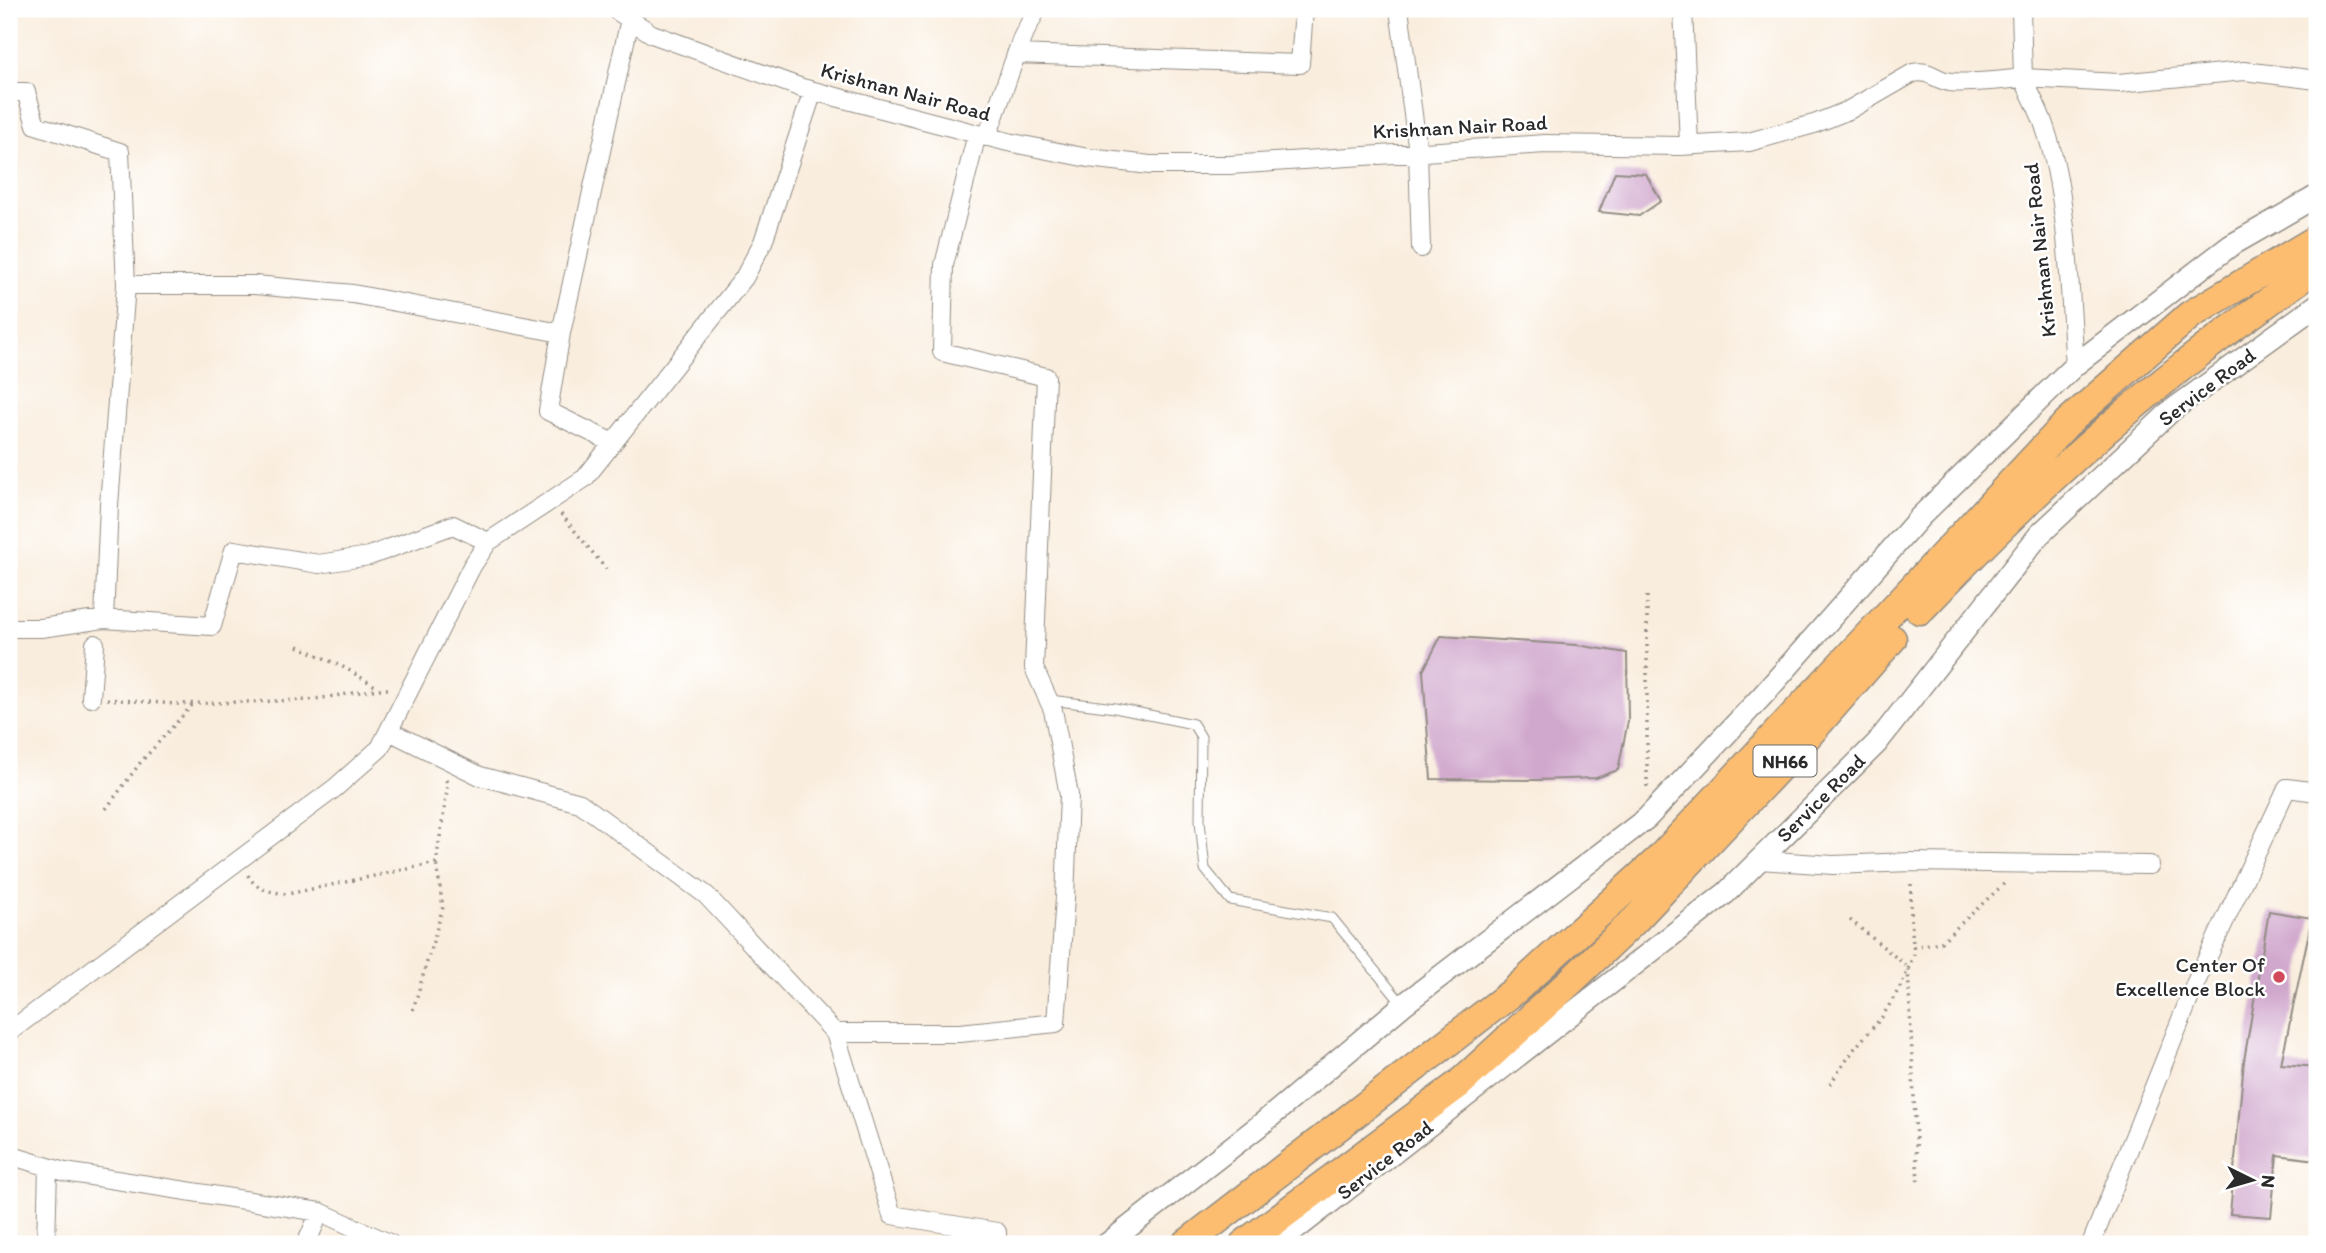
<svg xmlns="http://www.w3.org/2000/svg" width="2326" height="1253" font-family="Itim,sans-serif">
	<rect width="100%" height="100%" fill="#fff"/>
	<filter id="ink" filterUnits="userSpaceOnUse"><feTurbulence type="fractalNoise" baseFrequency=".0143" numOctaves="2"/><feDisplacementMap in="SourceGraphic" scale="14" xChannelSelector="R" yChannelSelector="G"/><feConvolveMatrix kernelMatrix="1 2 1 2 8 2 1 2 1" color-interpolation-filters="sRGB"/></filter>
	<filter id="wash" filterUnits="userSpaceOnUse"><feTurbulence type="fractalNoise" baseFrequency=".00686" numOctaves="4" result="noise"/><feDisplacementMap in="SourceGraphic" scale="28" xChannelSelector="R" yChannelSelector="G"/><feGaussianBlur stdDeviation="1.57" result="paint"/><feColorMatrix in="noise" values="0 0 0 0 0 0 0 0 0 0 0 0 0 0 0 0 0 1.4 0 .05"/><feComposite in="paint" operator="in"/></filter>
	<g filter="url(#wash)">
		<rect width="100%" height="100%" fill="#f9eddd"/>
		<g id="blocks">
			<path fill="#d0a7cd" d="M 1615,172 L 1646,174 L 1661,201 L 1639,216 L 1599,212 Z
				M 1441,636 L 1577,645 L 1627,653 L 1628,721 L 1618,770 L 1596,778 L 1537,780 L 1431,779 L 1423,671 Z
				M 2269,911 L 2312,918 L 2281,1064 L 2317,1067 L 2317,1160 L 2277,1155 L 2271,1217 L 2230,1214 L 2244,1061 Z"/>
		</g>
	</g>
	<g filter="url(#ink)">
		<use href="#blocks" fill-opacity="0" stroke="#928c84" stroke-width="2"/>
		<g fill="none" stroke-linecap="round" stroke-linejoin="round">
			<defs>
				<path id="service" d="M 1050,700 L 1115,708 L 1193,724 L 1201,737 L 1200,821 L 1205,869 L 1230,900 L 1332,918 L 1403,1005"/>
				<path id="minor" d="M 614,9 L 652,34 L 802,88 L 1008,142 L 1088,158 L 1150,165 L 1229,165 L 1545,144 L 1680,146 L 1749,142 L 1814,124 L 1849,110 L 1913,73 C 1929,69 1935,80 1950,82 C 1967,84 2004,80 2023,78 C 2030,94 2040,111 2045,128 C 2069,198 2069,291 2075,365
					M 1399,9 L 1418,152 L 1421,248
					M 1683,9 L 1689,145
					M 2021,9 L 2023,78 L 2119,83 L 2244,71 L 2317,80
					M 1016,54 L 1300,64 L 1304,9
					M 9,92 L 26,92 L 36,125 L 120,152 L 126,285 L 255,285 L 353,294 L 561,333
					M 977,134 L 944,265 L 942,352 L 1046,377 L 1034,668 L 1053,710 L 1069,795 L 1065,898 L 1056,1023 L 960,1033 L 835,1033 L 892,1215 L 997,1232 L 997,1244
					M 987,137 L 1022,38 L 1037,9
					M 613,443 L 548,411 L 561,333 L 630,19
					M 104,619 L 212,626 L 234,550 L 319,564 L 369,556 L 453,525 L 488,542
					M 9,628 L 41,628 L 104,619 L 109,505 L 126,285
					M 91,698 L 95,644
					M 389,731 L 480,776 L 580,803 L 706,895 L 835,1033
					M 1759,860 L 1833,865 L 1911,862 L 2150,865
					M 9,1032 L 335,788 L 380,748 L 472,566 L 488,542 L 585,478 L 744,278 L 763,242 L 813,91
					M 9,1155 L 65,1172 L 320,1212 L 391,1244
					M 46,1244 L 48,1167
					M 306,1244 L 320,1212
					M 2091,1244 L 2196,982 L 2287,788 L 2317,792"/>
				<path id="tertiary" d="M 1107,1244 L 1264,1122 L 1403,1005 L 1647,818 L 1763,695 L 1920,517 L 2075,365 L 2230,246 L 2317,196
					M 1277,1244 L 1726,893 L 1877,743 L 2039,535 L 2172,410 L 2317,305"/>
				<path id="trunk" d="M 1920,610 C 2019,505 2123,408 2239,323 C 2265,305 2290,285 2317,268
					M 1186,1244 L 1513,992 L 1658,860 L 2067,423 L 2190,315 L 2317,239
					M 1244,1244 L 1459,1084 L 1572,980 L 1635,920 L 1788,758 L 1892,639"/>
			</defs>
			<use href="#service" stroke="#928c84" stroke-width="11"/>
			<use href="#minor" stroke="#928c84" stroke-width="20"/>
			<use href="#tertiary" stroke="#928c84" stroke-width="24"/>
			<use href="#trunk" stroke="#928c84" stroke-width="31"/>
			<path stroke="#928c84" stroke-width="3.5" stroke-dasharray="2 5" stroke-linecap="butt" d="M 561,514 L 606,569
				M 1647,596 L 1647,788
				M 298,646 L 345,668 L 377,687
				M 107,699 L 177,704 L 309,700 L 379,689 L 388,689
				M 106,809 L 140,763 L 194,703
				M 248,875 C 256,891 272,892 288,894 L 436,863 L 448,785 L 446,780
				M 1850,920 L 1908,967 L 1918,1185
				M 1913,947 L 1941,942 L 2006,882
				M 413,1010 L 443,907 L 436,863
				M 1830,1084 L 1855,1048 L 1882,1017 L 1902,984 L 1914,954 L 1911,920 L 1911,881"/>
			<use href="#service" stroke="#fff" stroke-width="9"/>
			<use href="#minor" stroke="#fff" stroke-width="18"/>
			<use href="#tertiary" stroke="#fff" stroke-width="21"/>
			<use href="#trunk" stroke="#fcbd6f" stroke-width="28"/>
		</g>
	</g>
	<circle fill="#d1495b" stroke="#fff" stroke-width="2.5" cx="2279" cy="977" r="7"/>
	<g text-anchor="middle" stroke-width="5" stroke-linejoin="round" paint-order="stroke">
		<rect fill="#fff" stroke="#6b6b6b" stroke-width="2" x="1753.5" y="745.5" width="63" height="31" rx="5"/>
		<g font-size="19" font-weight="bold" fill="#2b2b2b">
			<text x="1785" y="768">NH66</text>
		</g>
		<g font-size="21" fill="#2b2b2b" stroke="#fff">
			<text transform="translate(906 92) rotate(15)" y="7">Krishnan Nair Road</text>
			<text transform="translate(1460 127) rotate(-3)" y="7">Krishnan Nair Road</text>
			<text transform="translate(2040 250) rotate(-96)" y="7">Krishnan Nair Road</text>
			<text transform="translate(2207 387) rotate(-37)" y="7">Service Road</text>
			<text transform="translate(1821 798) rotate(-45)" y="7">Service Road</text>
			<text transform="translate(1385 1160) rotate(-38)" y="7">Service Road</text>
		</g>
		<g font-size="21" fill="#2b2b2b" stroke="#fff" text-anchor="end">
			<text x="2265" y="972">Center Of<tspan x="2265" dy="24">Excellence Block</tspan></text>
		</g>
	</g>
	<rect width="2326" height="1253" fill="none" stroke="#fff" stroke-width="35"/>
	<g transform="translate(2252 1180) rotate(95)" stroke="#ffffff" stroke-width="5" paint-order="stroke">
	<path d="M0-5L12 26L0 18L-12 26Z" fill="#2b2b2b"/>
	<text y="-10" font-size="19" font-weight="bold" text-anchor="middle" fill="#2b2b2b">N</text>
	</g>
</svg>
